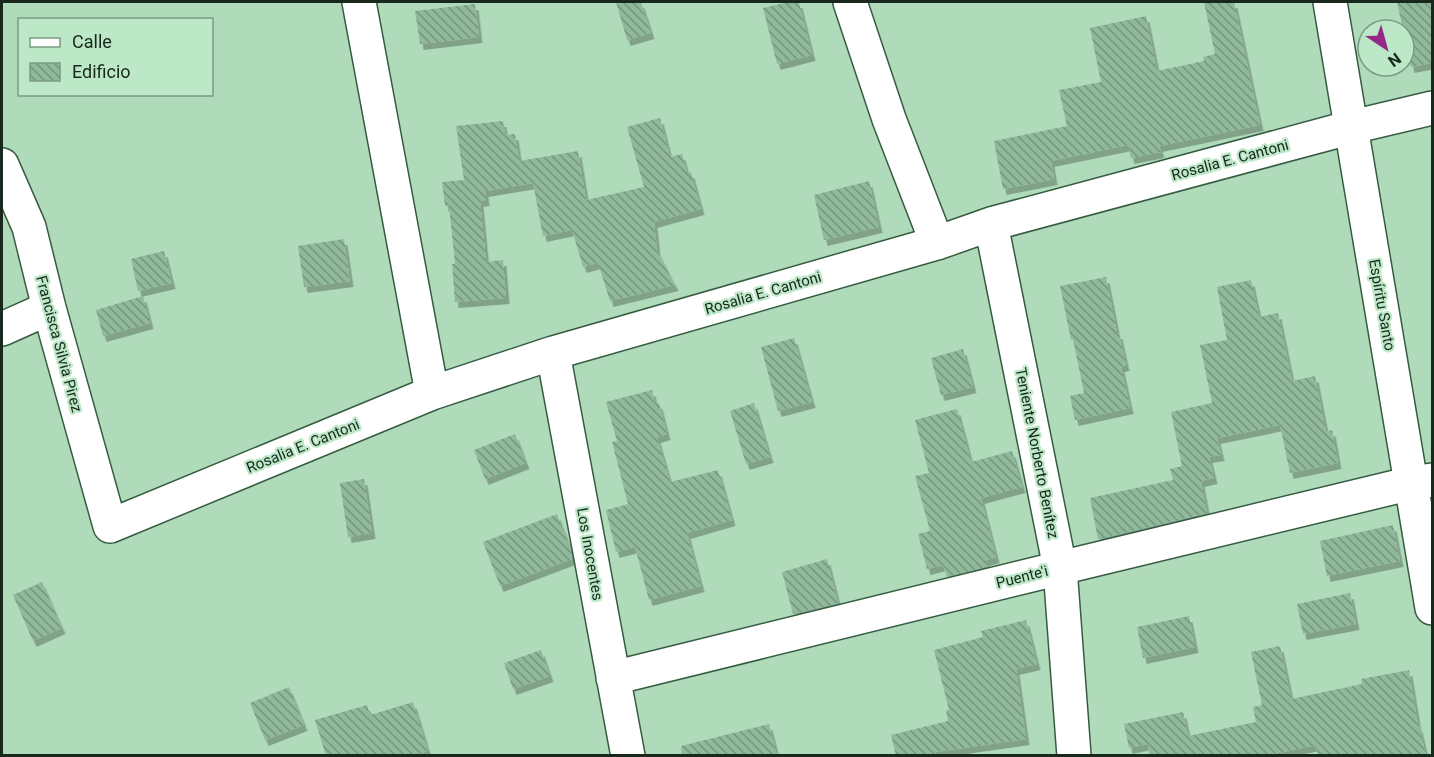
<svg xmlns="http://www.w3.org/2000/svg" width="1434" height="757" font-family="Roboto,sans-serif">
	<defs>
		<pattern id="building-back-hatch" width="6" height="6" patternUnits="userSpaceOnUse" patternTransform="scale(1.5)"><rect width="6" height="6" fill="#8fb99a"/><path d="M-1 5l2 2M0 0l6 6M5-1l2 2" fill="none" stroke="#74967d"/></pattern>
		<filter id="shadow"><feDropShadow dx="3.5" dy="6" stdDeviation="0" flood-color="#0004"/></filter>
	</defs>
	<rect width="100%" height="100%" fill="#b0dbbb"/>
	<path fill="url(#building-back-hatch)" filter="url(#shadow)" d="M 616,2 L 641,2 L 651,33 L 627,40 Z
		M 789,2 L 799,2 L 812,55 L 777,64 L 763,8 Z
		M 1204,2 L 1234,2 L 1260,125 L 1159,146 L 1161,152 L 1131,158 L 1128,145 L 1051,161 L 1054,179 L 1003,189 L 994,141 L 1067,126 L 1059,90 L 1101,82 L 1090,28 L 1146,16 L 1157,71 L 1204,61 L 1203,57 L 1215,54 Z
		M 1397,2 L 1432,2 L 1432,63 L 1411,67 Z
		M 475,4 L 479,37 L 420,44 L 415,11 Z
		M 660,118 L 670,157 L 682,154 L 687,173 L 691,172 L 701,209 L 654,222 L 657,250 L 675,285 L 610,301 L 598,263 L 583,267 L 572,230 L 543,236 L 533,183 L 485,191 L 486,200 L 480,201 L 486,262 L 503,260 L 506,298 L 455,302 L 452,264 L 455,264 L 449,205 L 445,206 L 442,182 L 464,180 L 456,126 L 503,121 L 505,135 L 515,134 L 519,161 L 578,151 L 586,200 L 644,187 L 627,127 Z
		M 869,181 L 879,227 L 824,240 L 814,195 Z
		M 344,239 L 350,281 L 304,287 L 298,246 Z
		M 164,251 L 172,283 L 138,291 L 131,259 Z
		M 1106,277 L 1117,333 L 1119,333 L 1126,365 L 1121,366 L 1130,408 L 1075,420 L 1070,396 L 1084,393 L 1073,339 L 1071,340 L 1060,286 Z
		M 1251,280 L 1259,317 L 1278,313 L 1292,381 L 1315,376 L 1326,432 L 1332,430 L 1338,463 L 1290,473 L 1280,425 L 1217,438 L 1221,455 L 1209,457 L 1214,478 L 1201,481 L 1207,513 L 1098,539 L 1090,498 L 1173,480 L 1170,469 L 1182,466 L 1171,412 L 1212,403 L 1200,345 L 1227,340 L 1217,287 Z
		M 143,296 L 150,323 L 103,336 L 96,310 Z
		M 794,338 L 812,402 L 778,411 L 761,347 Z
		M 963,349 L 973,387 L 941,395 L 931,358 Z
		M 652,390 L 655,404 L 659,403 L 667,434 L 657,437 L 670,482 L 718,470 L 732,520 L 687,533 L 701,586 L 649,600 L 635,547 L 616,552 L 606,510 L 628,504 L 612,442 L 617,441 L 606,402 Z
		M 754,403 L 770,457 L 746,464 L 730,411 Z
		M 957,409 L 971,462 L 1012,451 L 1022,487 L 981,498 L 996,557 L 986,560 L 988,566 L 947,577 L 943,565 L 927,569 L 918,534 L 930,531 L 915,476 L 929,473 L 915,420 Z
		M 515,434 L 526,463 L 485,479 L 474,450 Z
		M 364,479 L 372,533 L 348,537 L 340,483 Z
		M 557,514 L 570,548 L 572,559 L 500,586 L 483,542 Z
		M 1393,525 L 1400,561 L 1327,576 L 1320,541 Z
		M 827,559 L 838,603 L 793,614 L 782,572 Z
		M 42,582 L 62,628 L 33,641 L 13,595 Z
		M 1350,593 L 1356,624 L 1303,634 L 1297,604 Z
		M 1189,616 L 1195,647 L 1143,658 L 1137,627 Z
		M 1026,620 L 1037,664 L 1016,669 L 1026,739 L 935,752 L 936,756 L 896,756 L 891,735 L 948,721 L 946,710 L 949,710 L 934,650 L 983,637 L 981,631 Z
		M 1280,646 L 1291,699 L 1362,684 L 1361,679 L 1409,670 L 1418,726 L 1419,726 L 1426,756 L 1318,756 L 1316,745 L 1264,756 L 1150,756 L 1148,744 L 1129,748 L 1124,724 L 1183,712 L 1188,736 L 1256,722 L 1253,707 L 1262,705 L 1251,652 Z
		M 541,650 L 550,676 L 513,689 L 504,663 Z
		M 289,687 L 304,725 L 265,740 L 250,703 Z
		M 413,702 L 428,751 L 413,756 L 326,756 L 315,720 L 367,705 L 370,715 Z
		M 769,724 L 777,756 L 682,756 L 681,746 Z"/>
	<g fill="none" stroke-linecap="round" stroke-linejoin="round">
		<defs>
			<path id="minor" d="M 359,2 L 432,393
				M 850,2 L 889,119 L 937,243
				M 1330,2 L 1432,608
				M 2,165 L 29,227 L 49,308 L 110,526 L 432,393 L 553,353 L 937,243 L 991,224 L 1352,127 L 1432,108
				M 991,224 L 1060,568 L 1074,756
				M 2,329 L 49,308
				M 553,353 L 628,756
				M 613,678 L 1060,568 L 1412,483 L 1432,480"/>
		</defs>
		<use href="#minor" stroke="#355c41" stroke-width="36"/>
		<use href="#minor" stroke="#fff" stroke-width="33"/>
	</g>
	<g text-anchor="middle" stroke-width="4.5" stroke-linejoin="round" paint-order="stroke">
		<g font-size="15" fill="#18281c" stroke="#bce8c7">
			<text transform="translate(1230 160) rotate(-15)" y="5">Rosalia E. Cantoni</text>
			<text transform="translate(763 293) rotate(-16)" y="5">Rosalia E. Cantoni</text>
			<text transform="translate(1382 305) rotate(80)" y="5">Espíritu Santo</text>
			<text transform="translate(59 344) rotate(75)" y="5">Francisca Silvia Pirez</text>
			<text transform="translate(303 446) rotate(-22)" y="5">Rosalia E. Cantoni</text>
			<text transform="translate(1037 453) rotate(79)" y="5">Teniente Norberto Benítez</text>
			<text transform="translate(590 554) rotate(80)" y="5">Los Inocentes</text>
			<text transform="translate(1022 577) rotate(-14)" y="5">Puente'i</text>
		</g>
	</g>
	<rect width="1434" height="757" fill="none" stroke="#18281c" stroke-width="6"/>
	<rect x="18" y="18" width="195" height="78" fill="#bce8c7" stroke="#7a9b83" stroke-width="1.5"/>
	<rect x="30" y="38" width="30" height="9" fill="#ffffff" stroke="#7a9b83" stroke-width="1.5"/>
	<text x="72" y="48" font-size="18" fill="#18281c">Calle</text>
	<rect x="30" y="63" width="30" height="18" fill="url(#building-back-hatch)" stroke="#7a9b83" stroke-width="1.5"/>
	<text x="72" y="78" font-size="18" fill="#18281c">Edificio</text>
	<g transform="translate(1386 48) rotate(144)"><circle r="28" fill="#bce8c7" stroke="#7a9b83" stroke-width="1.5"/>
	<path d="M0-4.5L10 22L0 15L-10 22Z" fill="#952889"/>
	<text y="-9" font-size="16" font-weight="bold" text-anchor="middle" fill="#18281c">N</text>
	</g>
</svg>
